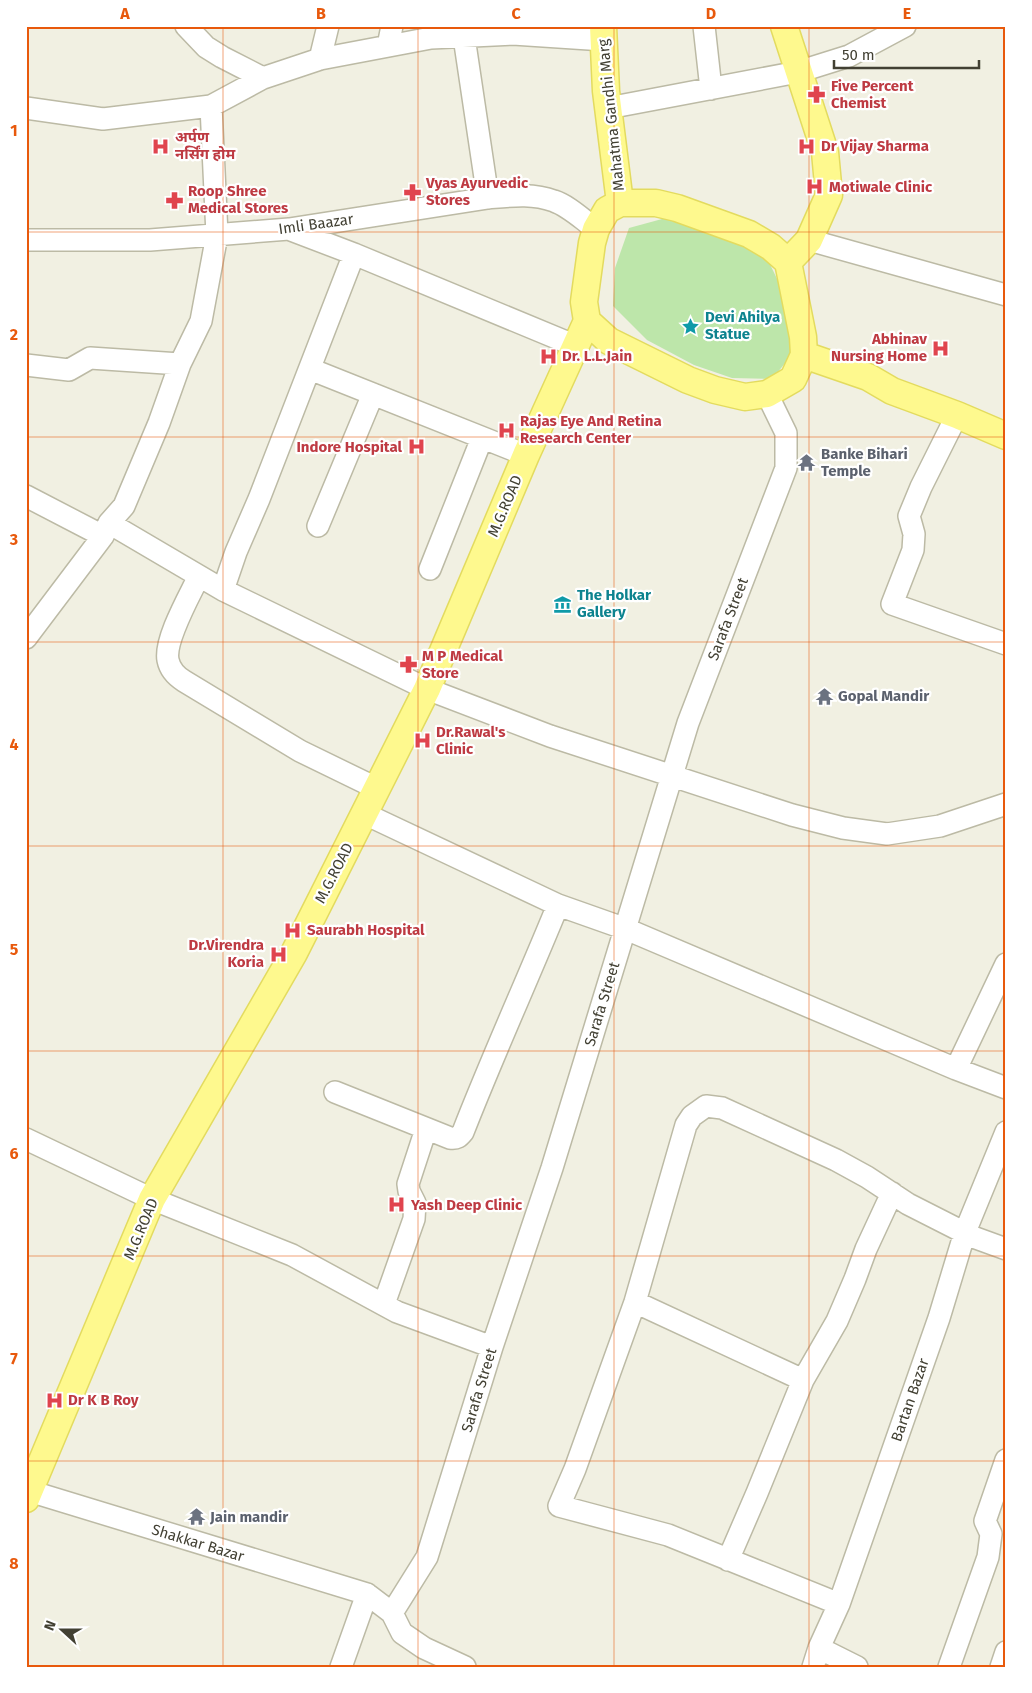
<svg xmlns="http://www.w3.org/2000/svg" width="1032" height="1693" font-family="'Fira Sans','Noto Sans Devanagari',sans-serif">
	<rect width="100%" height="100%" fill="#f1f0e2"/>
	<path fill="#bde6aa" d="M 691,218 L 767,258 L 779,283 L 791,317 L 791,356 L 772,379 L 732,378 L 694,365 L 647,340 L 613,306 L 615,268 L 629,228 L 662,219 Z"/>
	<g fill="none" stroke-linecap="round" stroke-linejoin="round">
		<defs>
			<path id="minor" d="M 186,26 L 206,47 L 222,57 L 263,78
				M 704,26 L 711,89
				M 464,37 L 488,198
				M 388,46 L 392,26
				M 320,59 L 328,26
				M 26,108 L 103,119 L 211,106 L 263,78 L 320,59 L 431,38 L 513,34 L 604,40
				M 608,108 L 798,72 L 849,56 L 905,26
				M 291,230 L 354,254 L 576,346
				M 26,240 L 150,240 L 289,229 L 488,198 C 511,196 532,193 554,201 C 569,206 583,220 596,229
				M 809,240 L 1006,295
				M 26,365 L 69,370 L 90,358 L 180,364
				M 310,369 L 526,455
				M 957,415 L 921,487 L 909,516 L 914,534 L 913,550 L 892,604 L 1006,644
				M 26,496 L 103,536
				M 109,523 L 223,590 L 427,689 L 550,736 L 792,815 L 843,828 L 887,834 L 940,826 L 1006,804
				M 318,526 L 373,394
				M 430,569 L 482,438
				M 199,576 C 190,595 164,640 168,660 C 170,670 176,676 184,681 L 300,751 L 376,788
				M 223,590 L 236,552 L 259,499 L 354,254
				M 26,638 L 103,536 L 109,523 L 124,506 L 159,423 L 180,364 L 201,321 L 217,235 L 211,106
				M 363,813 L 558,905 L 626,929 L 956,1069 L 1006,1088
				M 956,1069 L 1006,964
				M 335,1092 L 450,1138 C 457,1139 459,1137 463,1132 C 493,1055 527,981 558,905
				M 26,1139 L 152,1199 L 292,1255 L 397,1312 L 492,1347
				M 635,1302 L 803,1380
				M 384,1304 L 414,1219 L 415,1203 L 409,1191 L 408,1184 L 426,1129
				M 26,1490 L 367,1594 L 392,1613 L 402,1633 L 424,1648 L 465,1667
				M 728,1560 L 757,1493 L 803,1380 L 837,1321 L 855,1279 L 866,1249 L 892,1193
				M 839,1604 L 668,1535 L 559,1506 L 575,1469 L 635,1302 L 686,1125 L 692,1116 L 706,1106 L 722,1108 L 836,1160 L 867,1177 L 908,1204 L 973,1237 L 1006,1249
				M 392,1613 L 427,1557 L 492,1347 L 552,1168 L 688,723 L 786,468 L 786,433 L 767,394
				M 819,1648 L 857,1667
				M 341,1667 L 367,1594
				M 813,1667 L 819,1648 L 839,1604 L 939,1318 L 965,1232 L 1006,1132
				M 949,1667 L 988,1557 L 991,1534 L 985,1521 L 1006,1460
				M 1001,1667 L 1006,1652"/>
			<path id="major" d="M 603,26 L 606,91 L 620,203
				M 784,26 L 825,152 L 829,195 L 809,240 L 788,262
				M 620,203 L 656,203 L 677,208 L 749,234 L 771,247 L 788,262 L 803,337 L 804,355 L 793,379 L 767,394 L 745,397 L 715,390 L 688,380 L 609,341 L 587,321 L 584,302 L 592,243 L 596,229 L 607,210 Z
				M 804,355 L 868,377 L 892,391 L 957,415 L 1006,436
				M 26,1499 L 152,1199 L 294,953 L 427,689 L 526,455 L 587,321"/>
		</defs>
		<use href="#minor" stroke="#bcbaa5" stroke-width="24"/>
		<use href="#major" stroke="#e3db5f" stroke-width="29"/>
		<use href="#minor" stroke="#fff" stroke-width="21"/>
		<use href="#major" stroke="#fef98e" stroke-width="26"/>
	</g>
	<path fill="none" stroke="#e8590c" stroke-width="1" stroke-opacity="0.55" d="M 223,26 L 223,1667M 418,26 L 418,1667M 614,26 L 614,1667M 809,26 L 809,1667M 26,232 L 1006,232M 26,437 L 1006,437M 26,642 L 1006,642M 26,846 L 1006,846M 26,1051 L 1006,1051M 26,1256 L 1006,1256M 26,1461 L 1006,1461"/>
	<defs>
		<symbol id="pharmacy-bare" viewBox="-9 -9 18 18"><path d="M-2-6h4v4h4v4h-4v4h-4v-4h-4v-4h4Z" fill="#e0444e" stroke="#fff" stroke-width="2.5" paint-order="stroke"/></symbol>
		<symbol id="hospital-bare" viewBox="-9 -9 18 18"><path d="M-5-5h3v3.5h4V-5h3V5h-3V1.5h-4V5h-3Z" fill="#e0444e" stroke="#fff" stroke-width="2.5" paint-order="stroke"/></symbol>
		<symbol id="sight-bare" viewBox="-9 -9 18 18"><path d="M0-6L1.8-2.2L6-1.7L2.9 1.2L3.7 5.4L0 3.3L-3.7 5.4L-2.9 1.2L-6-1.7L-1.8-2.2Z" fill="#0f9aa8" stroke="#fff" stroke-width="2.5" paint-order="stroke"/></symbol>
		<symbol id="temple-bare" viewBox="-9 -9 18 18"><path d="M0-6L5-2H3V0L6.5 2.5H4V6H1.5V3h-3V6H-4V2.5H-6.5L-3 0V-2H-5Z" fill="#6b7280" stroke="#fff" stroke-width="2.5" paint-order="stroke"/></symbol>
		<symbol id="museum-bare" viewBox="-9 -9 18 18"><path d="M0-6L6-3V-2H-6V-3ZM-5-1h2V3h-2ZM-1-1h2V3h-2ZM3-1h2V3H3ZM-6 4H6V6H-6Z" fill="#0f9aa8" stroke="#fff" stroke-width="2.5" paint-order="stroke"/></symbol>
	</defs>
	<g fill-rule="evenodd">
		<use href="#pharmacy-bare" x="804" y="82" width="25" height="25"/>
		<use href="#hospital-bare" x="148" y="134" width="25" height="25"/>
		<use href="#hospital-bare" x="794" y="134" width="25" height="25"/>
		<use href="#hospital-bare" x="802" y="174" width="25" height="25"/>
		<use href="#pharmacy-bare" x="400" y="180" width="25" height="25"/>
		<use href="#pharmacy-bare" x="162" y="188" width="25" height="25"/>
		<use href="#sight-bare" x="678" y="314" width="25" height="25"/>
		<use href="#hospital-bare" x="928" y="336" width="25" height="25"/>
		<use href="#hospital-bare" x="536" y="344" width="25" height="25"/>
		<use href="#hospital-bare" x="494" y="418" width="25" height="25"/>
		<use href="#hospital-bare" x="404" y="434" width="25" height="25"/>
		<use href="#temple-bare" x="794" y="450" width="25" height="25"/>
		<use href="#museum-bare" x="550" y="592" width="25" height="25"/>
		<use href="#pharmacy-bare" x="396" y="652" width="25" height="25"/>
		<use href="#temple-bare" x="812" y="684" width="25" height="25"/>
		<use href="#hospital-bare" x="410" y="728" width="25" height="25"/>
		<use href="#hospital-bare" x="280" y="918" width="25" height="25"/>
		<use href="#hospital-bare" x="266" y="942" width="25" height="25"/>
		<use href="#hospital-bare" x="384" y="1192" width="25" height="25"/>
		<use href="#hospital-bare" x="42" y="1388" width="25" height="25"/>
		<use href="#temple-bare" x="184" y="1504" width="25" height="25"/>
	</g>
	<g text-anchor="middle" stroke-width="4.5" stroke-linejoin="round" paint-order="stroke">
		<g font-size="15" font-weight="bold" fill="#be3a42" stroke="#fff" text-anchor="start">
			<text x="831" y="91">Five Percent<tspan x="831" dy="17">Chemist</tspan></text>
			<text x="175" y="142">अर्पण<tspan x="175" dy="17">नर्सिंग होम</tspan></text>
			<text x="821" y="151">Dr Vijay Sharma</text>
			<text x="426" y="188">Vyas Ayurvedic<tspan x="426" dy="17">Stores</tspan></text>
			<text x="829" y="192">Motiwale Clinic</text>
			<text x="188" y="196">Roop Shree<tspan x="188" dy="17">Medical Stores</tspan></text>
			<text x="927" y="344" text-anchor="end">Abhinav<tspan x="927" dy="17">Nursing Home</tspan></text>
			<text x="562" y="361">Dr. L.L.Jain</text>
			<text x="520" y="426">Rajas Eye And Retina<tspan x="520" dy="17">Research Center</tspan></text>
			<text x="402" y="452" text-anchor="end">Indore Hospital</text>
			<text x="422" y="661">M P Medical<tspan x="422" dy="17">Store</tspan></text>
			<text x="436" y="737">Dr.Rawal's<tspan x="436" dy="17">Clinic</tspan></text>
			<text x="307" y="935">Saurabh Hospital</text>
			<text x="264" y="950" text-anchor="end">Dr.Virendra<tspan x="264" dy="17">Koria</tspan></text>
			<text x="411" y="1210">Yash Deep Clinic</text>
			<text x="68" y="1405">Dr K B Roy</text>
		</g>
		<g font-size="15" fill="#424033" stroke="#fff">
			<text transform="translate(611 115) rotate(-96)" y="5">Mahatma Gandhi Marg</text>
			<text transform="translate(316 224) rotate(-8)" y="5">Imli Baazar</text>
			<text transform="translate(505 506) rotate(-67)" y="5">M.G.ROAD</text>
			<text transform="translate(728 619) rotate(-69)" y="5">Sarafa Street</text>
			<text transform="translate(334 873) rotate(-63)" y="5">M.G.ROAD</text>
			<text transform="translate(602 1004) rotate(-73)" y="5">Sarafa Street</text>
			<text transform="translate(141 1229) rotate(-67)" y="5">M.G.ROAD</text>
			<text transform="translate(479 1390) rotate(-73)" y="5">Sarafa Street</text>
			<text transform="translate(910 1400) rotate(-71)" y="5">Bartan Bazar</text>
			<text transform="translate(198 1543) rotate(17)" y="5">Shakkar Bazar</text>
		</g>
		<g font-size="15" font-weight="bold" fill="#0d838f" stroke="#fff" text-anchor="start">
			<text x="705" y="322">Devi Ahilya<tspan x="705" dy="17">Statue</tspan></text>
			<text x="577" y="600">The Holkar<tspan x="577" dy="17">Gallery</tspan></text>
		</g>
		<g font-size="15" font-weight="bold" fill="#5b616d" stroke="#fff" text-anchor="start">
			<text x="821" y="459">Banke Bihari<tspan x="821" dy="17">Temple</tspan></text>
			<text x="838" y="701">Gopal Mandir</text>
			<text x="210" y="1522">Jain mandir</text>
		</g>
	</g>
	<rect width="1032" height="1693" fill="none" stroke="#ffffff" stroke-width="55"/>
	<g transform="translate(62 1630) rotate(291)" stroke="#ffffff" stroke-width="4" paint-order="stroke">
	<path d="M0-4L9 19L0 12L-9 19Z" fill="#424033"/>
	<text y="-8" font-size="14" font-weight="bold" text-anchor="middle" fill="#424033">N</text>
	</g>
	<path d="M834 60v8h145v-8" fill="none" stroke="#424033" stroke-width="2.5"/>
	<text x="842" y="60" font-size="15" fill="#424033" stroke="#ffffff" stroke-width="4" paint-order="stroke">50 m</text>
	<rect x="28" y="28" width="976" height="1638" fill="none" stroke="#e8590c" stroke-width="2"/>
	<g font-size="16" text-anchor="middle" font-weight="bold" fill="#e8590c">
		<text x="125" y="19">A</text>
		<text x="321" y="19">B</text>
		<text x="516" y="19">C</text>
		<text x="711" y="19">D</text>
		<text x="907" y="19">E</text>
		<text x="14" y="136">1</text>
		<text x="14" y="340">2</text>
		<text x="14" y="545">3</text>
		<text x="14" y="750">4</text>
		<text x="14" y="955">5</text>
		<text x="14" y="1159">6</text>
		<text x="14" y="1364">7</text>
		<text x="14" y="1569">8</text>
	</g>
</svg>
